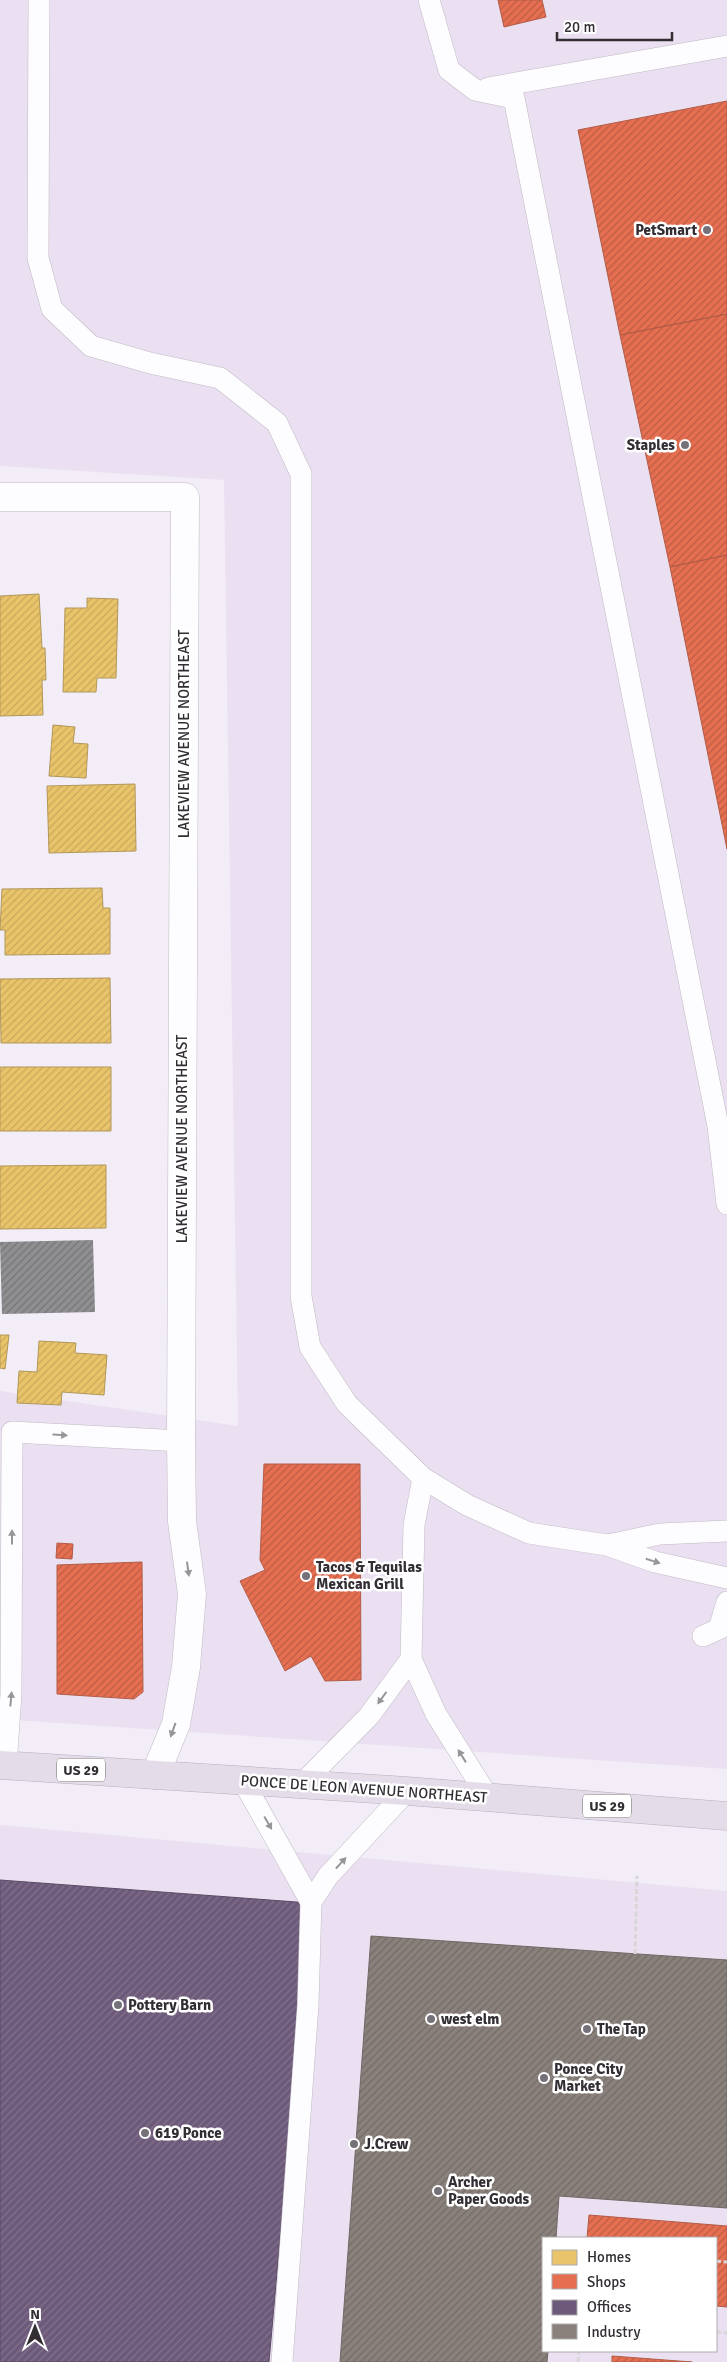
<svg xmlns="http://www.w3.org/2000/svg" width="727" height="2362" font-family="Signika,sans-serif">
	<defs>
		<pattern id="homes-hatch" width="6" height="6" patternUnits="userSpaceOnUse" patternTransform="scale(1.25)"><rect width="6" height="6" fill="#e9c46a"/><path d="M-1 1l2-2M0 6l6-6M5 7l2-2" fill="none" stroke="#c8a95c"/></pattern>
		<pattern id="shops-hatch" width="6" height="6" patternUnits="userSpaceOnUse" patternTransform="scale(1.25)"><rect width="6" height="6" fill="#e76f51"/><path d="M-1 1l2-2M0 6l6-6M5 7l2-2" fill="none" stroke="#bc5c44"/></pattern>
		<pattern id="offices-hatch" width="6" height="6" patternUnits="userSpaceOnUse" patternTransform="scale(1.25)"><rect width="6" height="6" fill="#6d597a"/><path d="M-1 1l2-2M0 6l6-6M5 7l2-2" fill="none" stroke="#82738c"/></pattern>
		<pattern id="industry-hatch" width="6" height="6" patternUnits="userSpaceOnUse" patternTransform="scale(1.25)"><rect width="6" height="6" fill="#8a817c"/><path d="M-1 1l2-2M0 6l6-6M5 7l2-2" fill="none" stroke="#716a66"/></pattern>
		<pattern id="building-hatch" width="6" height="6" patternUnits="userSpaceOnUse" patternTransform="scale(1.25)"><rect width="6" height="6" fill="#8f8e90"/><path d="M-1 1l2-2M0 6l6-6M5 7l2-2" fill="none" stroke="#757476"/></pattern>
	</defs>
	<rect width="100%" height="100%" fill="#f2edf7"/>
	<path fill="#eae0f1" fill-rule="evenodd" d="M 0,0 L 727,0 L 727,1769 L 0,1719 L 0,1391 L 238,1426 L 224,480 L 0,466 Z
		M 0,1825 L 727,1891 L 727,2362 L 0,2362 ZM 543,2238 L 716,2238 L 716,2351 L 543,2351 Z"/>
	<path fill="url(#homes-hatch)" stroke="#b2975a" d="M 39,594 L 42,648 L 45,648 L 46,680 L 42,680 L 43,715 L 0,716 L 0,596 Z
		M 87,598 L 118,599 L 116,678 L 97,678 L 96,692 L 63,692 L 65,608 L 87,608 Z
		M 53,725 L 75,727 L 73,743 L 88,744 L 86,778 L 49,776 Z
		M 135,784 L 136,851 L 49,853 L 47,786 Z
		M 102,888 L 103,908 L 110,908 L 110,954 L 5,955 L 5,930 L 0,930 L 2,889 Z
		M 110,978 L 111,1043 L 1,1043 L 0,979 Z
		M 0,1067 L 111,1067 L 111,1131 L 0,1131 Z
		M 106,1165 L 106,1228 L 0,1229 L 0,1166 Z
		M 0,1335 L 9,1335 L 5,1369 L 0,1368 Z
		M 39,1341 L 76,1343 L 75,1353 L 107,1355 L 104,1395 L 62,1392 L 61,1405 L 17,1403 L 19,1371 L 37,1372 Z"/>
	<path fill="url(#shops-hatch)" stroke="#b15c48" d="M 498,0 L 542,0 L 546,17 L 504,27 Z
		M 727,101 L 727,314 L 620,335 L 578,130 Z
		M 727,314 L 727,555 L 670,567 L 620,335 Z
		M 727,555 L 727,849 L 670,567 Z
		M 264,1464 L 360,1464 L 361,1680 L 325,1681 L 311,1656 L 285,1671 L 240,1581 L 265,1570 L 260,1560 Z
		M 57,1543 L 73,1544 L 72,1559 L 56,1558 Z
		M 142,1562 L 143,1692 L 134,1699 L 57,1694 L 57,1565 Z
		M 589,2215 L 727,2226 L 727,2307 L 716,2306 L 716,2238 L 587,2238 Z
		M 612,2356 L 692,2362 L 612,2362 Z"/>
	<path fill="url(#offices-hatch)" stroke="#5b4c65" d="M 0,1880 L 310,1903 L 269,2362 L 0,2362 Z"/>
	<path fill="url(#industry-hatch)" stroke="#706866" d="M 371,1936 L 727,1960 L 727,2208 L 559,2196 L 556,2238 L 543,2238 L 543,2351 L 548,2351 L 547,2362 L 340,2362 Z"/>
	<path fill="url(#building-hatch)" d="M 93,1240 L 95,1312 L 2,1314 L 0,1242 Z"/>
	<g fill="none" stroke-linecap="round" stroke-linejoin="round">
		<defs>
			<path id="lane" d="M 39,0 L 38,258 L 52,309 L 91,346 L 150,363 L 220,378 L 277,423 L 301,474 L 301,1296 L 310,1347 L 347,1404 L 423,1478 L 467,1505 L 529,1533 L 607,1545 L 655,1562 L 727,1578
				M 429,0 L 449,70 L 475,90 L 514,98 L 718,1126 L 727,1204
				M 488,88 L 727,46
				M 423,1478 L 414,1525 L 411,1659 L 436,1714 L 488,1797
				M 608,1545 L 660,1534 L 727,1531
				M 703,1636 L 719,1629 L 727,1602
				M 6,1766 L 11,1694 L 12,1432 L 181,1441
				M 243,1781 L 311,1902 L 308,2005 L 282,2362
				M 301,1785 L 369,1716 L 411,1659
				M 311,1902 L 328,1876 L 407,1791"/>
			<path id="street" d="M 0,497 L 185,497 L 181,1441 L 182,1521 L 192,1594 L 186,1667 L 176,1724 L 155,1775"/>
			<path id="highway" d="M 0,1765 L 407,1791 L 727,1816"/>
		</defs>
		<use href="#lane" stroke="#bfbbc3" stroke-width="22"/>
		<use href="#street" stroke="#bfbbc3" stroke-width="29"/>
		<use href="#highway" stroke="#b7aebe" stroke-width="29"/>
		<path stroke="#d8d6d8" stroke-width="3" stroke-dasharray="5 2.5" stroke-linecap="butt" d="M 635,1954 L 637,1876
			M 716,2261 L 727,2262
			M 716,2332 L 727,2333
			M 578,2362 L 579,2351"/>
		<use href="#lane" stroke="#fdfcfe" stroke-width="21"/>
		<use href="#street" stroke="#fdfcfe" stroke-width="28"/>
		<use href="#highway" stroke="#e4dde9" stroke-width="28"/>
	</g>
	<defs><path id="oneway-solid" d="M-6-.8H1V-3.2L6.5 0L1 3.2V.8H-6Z" transform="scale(1.25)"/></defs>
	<g fill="#989599">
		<use href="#oneway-solid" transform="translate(60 1435) rotate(3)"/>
		<use href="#oneway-solid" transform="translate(12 1537) rotate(-90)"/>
		<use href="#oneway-solid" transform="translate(653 1561) rotate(17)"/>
		<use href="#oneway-solid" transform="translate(188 1569) rotate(82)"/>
		<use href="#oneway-solid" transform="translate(382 1698) rotate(126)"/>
		<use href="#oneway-solid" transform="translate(11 1699) rotate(-85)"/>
		<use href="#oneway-solid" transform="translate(173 1730) rotate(110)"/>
		<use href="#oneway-solid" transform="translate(462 1756) rotate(-122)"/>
		<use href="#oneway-solid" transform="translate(268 1823) rotate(60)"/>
		<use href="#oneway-solid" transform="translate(341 1863) rotate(-47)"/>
	</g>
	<g fill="#757178" stroke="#fff" stroke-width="2">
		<circle cx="707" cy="230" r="5"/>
		<circle cx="685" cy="445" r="5"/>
		<circle cx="306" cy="1576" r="5"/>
		<circle cx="118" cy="2005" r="5"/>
		<circle cx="431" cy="2019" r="5"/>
		<circle cx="587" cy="2029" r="5"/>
		<circle cx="544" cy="2078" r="5"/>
		<circle cx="145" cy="2133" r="5"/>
		<circle cx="354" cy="2144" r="5"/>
		<circle cx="438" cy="2191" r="5"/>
	</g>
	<g text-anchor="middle" stroke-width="5" stroke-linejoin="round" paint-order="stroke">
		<g fill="#fff" stroke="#706d71" stroke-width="1">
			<rect x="57" y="1758.5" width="48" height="23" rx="4"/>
			<rect x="583" y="1794.5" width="48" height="23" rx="4"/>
		</g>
		<g font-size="14" font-weight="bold" fill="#322e34">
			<text x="81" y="1775">US 29</text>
			<text x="607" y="1811">US 29</text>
		</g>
		<g font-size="15" font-weight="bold" fill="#322e34" stroke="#fff" text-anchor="start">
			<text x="697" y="235" text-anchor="end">PetSmart</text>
			<text x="675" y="450" text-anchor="end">Staples</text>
			<text x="316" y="1572">Tacos &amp; Tequilas<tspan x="316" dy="17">Mexican Grill</tspan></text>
			<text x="128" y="2010">Pottery Barn</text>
			<text x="441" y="2024">west elm</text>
			<text x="597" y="2034">The Tap</text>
			<text x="554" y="2074">Ponce City<tspan x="554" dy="17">Market</tspan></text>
			<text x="155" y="2138">619 Ponce</text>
			<text x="364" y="2149">J.Crew</text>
			<text x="448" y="2187">Archer<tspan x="448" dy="17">Paper Goods</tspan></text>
		</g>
		<g font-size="15" fill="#322e34" stroke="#fff">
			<text transform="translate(184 734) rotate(-90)" y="5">LAKEVIEW AVENUE NORTHEAST</text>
			<text transform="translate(182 1139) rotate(-90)" y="5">LAKEVIEW AVENUE NORTHEAST</text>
			<text transform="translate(364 1789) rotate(4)" y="5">PONCE DE LEON AVENUE NORTHEAST</text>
		</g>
	</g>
	<rect x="542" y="2237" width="175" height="115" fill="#ffffff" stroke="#adabae"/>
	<rect x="552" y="2250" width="25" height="15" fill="#e9c46a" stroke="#adabae"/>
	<text x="587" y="2262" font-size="15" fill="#322e34">Homes</text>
	<rect x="552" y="2274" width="25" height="15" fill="#e76f51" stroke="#adabae"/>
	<text x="587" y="2287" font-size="15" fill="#322e34">Shops</text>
	<rect x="552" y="2300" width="25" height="15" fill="#6d597a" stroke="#adabae"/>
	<text x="587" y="2312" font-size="15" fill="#322e34">Offices</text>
	<rect x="552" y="2324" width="25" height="15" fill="#8a817c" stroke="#adabae"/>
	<text x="587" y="2337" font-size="15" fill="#322e34">Industry</text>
	<g transform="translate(35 2327)" stroke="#ffffff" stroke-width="4" paint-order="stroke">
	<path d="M0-4L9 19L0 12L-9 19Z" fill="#322e34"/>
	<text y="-8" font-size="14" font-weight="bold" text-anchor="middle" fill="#322e34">N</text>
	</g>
	<path d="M557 32v8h115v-8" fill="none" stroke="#322e34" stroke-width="2.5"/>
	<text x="564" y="32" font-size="15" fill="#322e34" stroke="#ffffff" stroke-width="4" paint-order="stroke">20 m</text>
</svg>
